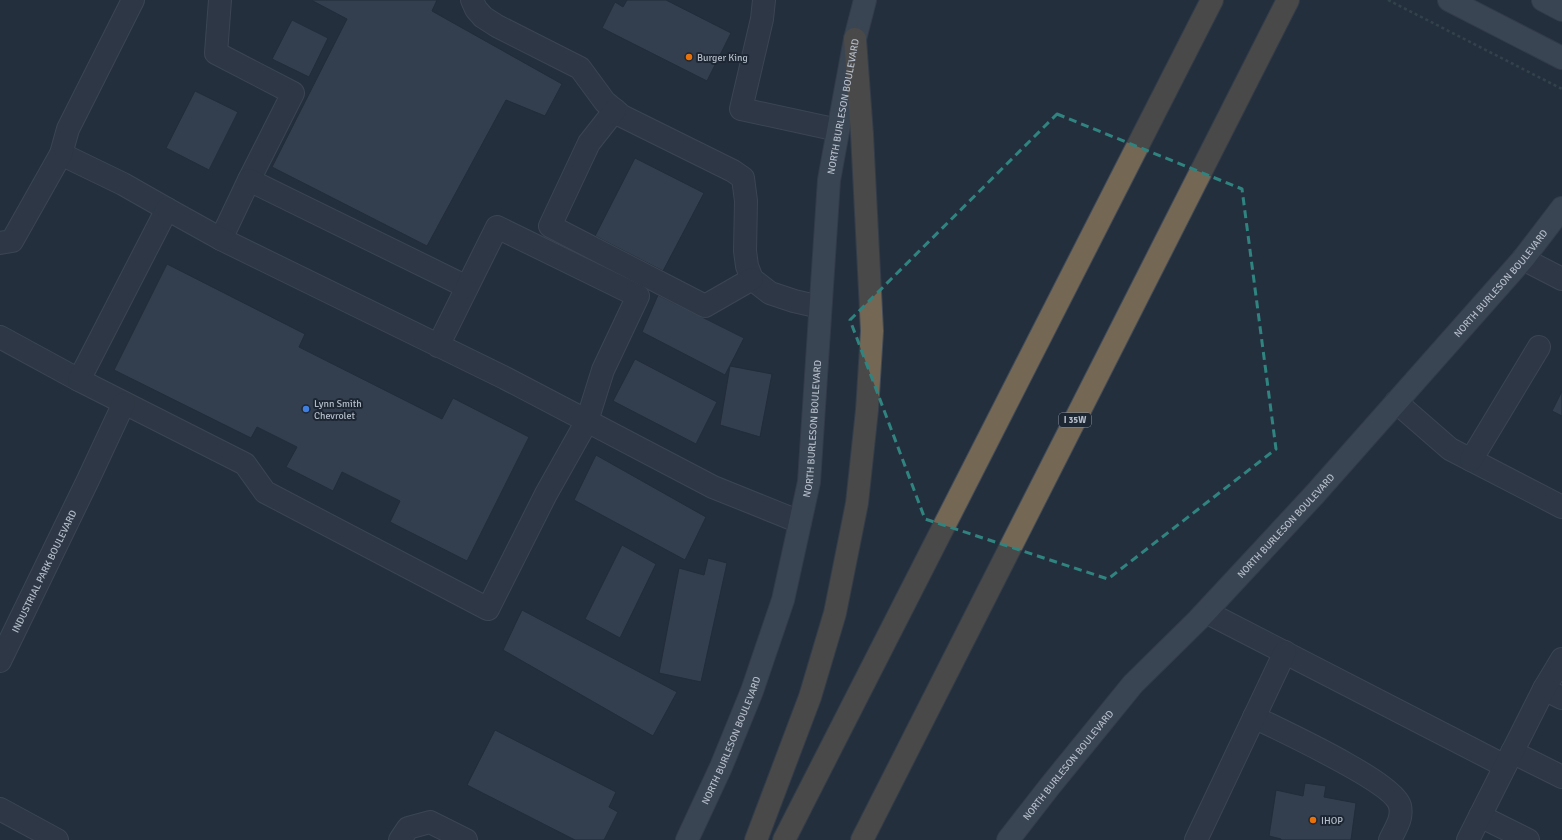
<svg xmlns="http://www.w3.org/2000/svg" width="1562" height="840" font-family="Signika,sans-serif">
	<rect width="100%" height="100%" fill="#242f3e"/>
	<path fill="#455162" stroke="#1f2835" d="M 311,0 L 437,0 L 432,11 L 562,84 L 545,116 L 506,100 L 427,246 L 272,167 L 347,19 Z
		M 627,0 L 666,0 L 731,33 L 707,81 L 602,28 L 615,2 L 623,7 Z
		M 292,20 L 328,38 L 309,77 L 272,59 Z
		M 195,91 L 238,112 L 209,170 L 166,148 Z
		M 635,158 L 704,193 L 663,271 L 595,236 Z
		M 167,264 L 305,334 L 299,347 L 442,419 L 453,398 L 529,437 L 467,561 L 390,522 L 400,501 L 342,472 L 333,491 L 286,467 L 297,447 L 257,427 L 251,438 L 114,370 Z
		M 658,295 L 744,338 L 725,375 L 642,332 Z
		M 635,359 L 717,402 L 696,444 L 613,401 Z
		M 730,366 L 772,374 L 760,437 L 720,425 Z
		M 1562,391 L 1562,416 L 1552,411 Z
		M 596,455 L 706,517 L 685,560 L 574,500 Z
		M 622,545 L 656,564 L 620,638 L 585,619 Z
		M 708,558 L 727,563 L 701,682 L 659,673 L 679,568 L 704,575 Z
		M 522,610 L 677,692 L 653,736 L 503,650 Z
		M 495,730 L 616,792 L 609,807 L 618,812 L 604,840 L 575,840 L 467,785 Z
		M 1305,783 L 1326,786 L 1324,797 L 1356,803 L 1351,840 L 1281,840 L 1281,839 L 1269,836 L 1276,790 L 1303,796 Z"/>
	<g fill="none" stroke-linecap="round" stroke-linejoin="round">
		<defs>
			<g id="minor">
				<path d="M 220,0 L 216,53 L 293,93 L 249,180"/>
				<path d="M 472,0 L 476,9 L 483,17 L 497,26 L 580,68 L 605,102 L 622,116 L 733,171 L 743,178 L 746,201 L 745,251 L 747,266 L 752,279 L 770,293 L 794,301 L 820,307"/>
				<path d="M 764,0 L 762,19 L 741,109 L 838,130"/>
				<path d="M 615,110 L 589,143 L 550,226 L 705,306 L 752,279"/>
				<path d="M 61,154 L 123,184 L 167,209"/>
				<path d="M 221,239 L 249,180 L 467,287"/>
				<path d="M 0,243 L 12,241 L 61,154 L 68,129 L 133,0"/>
				<path d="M 1523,259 L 1562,279"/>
				<path d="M 0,337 L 79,380"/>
				<path d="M 438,346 L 497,227 L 638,296 L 603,370 L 587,421 L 546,494 L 488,609 L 265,492 L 245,464 L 79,380 L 167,209 L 221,239 L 505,378 L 713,487 L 800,522"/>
				<path d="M 1396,402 L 1450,449 L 1562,507"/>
				<path d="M 1471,460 L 1539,347"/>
				<path d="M 1206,612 L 1505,766"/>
				<path id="s1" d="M 0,661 L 88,480 L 124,403"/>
				<path d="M 1544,689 L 1562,698"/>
				<path d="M 1254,717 C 1280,730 1394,782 1400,806 C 1403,819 1395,829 1390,840"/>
				<path d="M 1512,752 L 1562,777"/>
				<path d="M 0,809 L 57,840"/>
				<path d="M 1480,816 L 1528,840"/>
				<path d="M 400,840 L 408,828 L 430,822 L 466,840"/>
				<path d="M 1196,840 L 1285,652"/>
				<path d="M 1468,840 L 1544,689 L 1562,659"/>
			</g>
			<g id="major">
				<path d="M 1449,0 L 1562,58"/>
				<path d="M 1543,0 L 1562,10"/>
				<path id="s2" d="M 687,840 L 721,767 L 752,691 L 783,600 L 809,482 L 829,180 L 855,39 L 865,0"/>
				<path id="s3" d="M 1008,840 L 1050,786 L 1133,684 L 1198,620 L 1315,494 L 1523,259 L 1562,208"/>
			</g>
			<path id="highway" d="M 756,840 L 810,697 L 835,613 L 857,503 L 867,410 L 872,331 L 862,134 L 855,39
				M 784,840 L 1212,0
				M 862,840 L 1288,0"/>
		</defs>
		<use href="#minor" stroke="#565f6c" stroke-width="24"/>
		<use href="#major" stroke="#414a57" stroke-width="24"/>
		<use href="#highway" stroke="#434c59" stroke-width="24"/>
		<path stroke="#44595c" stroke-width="2.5" stroke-dasharray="3 3" stroke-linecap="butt" d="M 1388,0 L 1562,89"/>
		<use href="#minor" stroke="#38414e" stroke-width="22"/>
		<use href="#major" stroke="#56606e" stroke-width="22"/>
		<use href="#highway" stroke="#746855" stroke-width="22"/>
	</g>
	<path d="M0 0H1562V840H0ZM 1057,114 L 1242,189 L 1276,449 L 1108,579 L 925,519 L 850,320 Z" fill="#242f3e" fill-opacity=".55" fill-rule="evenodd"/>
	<path fill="none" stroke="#308480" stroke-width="3" stroke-dasharray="8 5" stroke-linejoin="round" d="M 1057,114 L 1242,189 L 1276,449 L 1108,579 L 925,519 L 850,320 Z"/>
	<g fill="#e8710a" stroke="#1d2633" stroke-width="1.5">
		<circle cx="689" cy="57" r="4"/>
		<circle cx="1313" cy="820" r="4"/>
	</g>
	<circle fill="#3f7fe0" stroke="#1d2633" stroke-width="1.5" cx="306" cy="409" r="4"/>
	<g text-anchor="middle" stroke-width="4" stroke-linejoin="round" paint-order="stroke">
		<rect fill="#1d2633" stroke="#878f9c" stroke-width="1" x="1059" y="413" width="32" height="14" rx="3"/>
		<g font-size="9" font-weight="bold" fill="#b4bcc9">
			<text x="1075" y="423">I 35W</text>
		</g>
		<g font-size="10" fill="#b4bcc9" stroke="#1d2633" text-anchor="start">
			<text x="697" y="61">Burger King</text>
			<text x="314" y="407">Lynn Smith<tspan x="314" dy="12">Chevrolet</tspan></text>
			<text x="1321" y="824">IHOP</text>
		</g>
		<g font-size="10" fill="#b4bcc9" stroke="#1d2633">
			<text dy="4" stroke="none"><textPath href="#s2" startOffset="757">NORTH BURLESON BOULEVARD</textPath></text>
			<text dy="4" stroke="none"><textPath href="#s3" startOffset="744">NORTH BURLESON BOULEVARD</textPath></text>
			<text dy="4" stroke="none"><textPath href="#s2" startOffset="433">NORTH BURLESON BOULEVARD</textPath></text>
			<text dy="4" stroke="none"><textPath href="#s3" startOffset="420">NORTH BURLESON BOULEVARD</textPath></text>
			<text dy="4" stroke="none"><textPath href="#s1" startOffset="100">INDUSTRIAL PARK BOULEVARD</textPath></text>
			<text dy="4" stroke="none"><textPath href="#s2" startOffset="109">NORTH BURLESON BOULEVARD</textPath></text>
			<text dy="4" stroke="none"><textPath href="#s3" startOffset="96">NORTH BURLESON BOULEVARD</textPath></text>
		</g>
	</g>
</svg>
